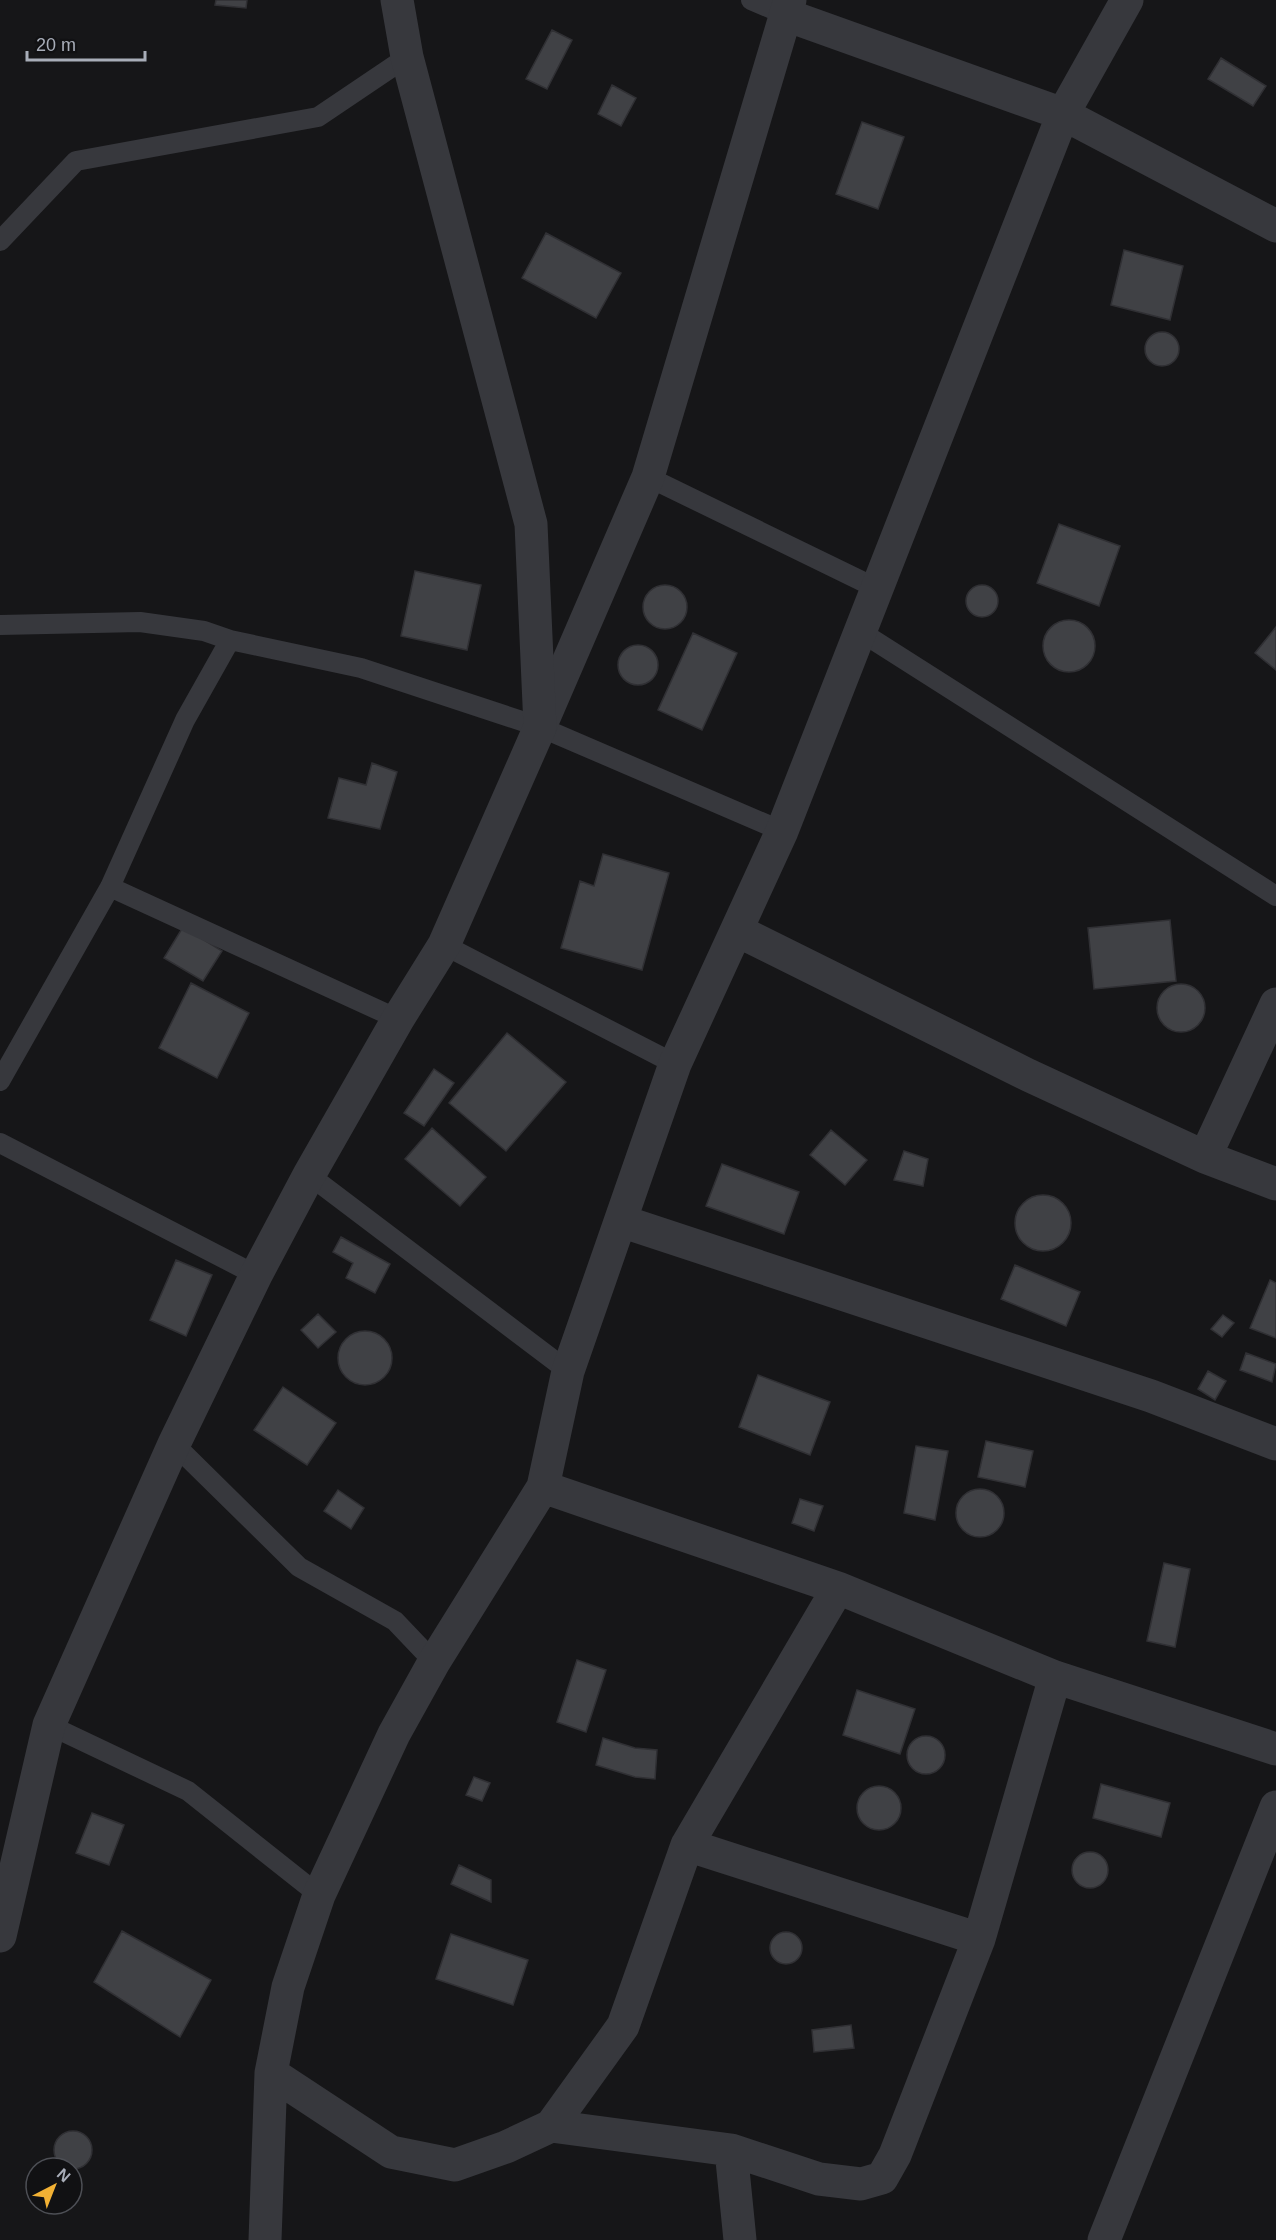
<svg xmlns="http://www.w3.org/2000/svg" width="1276" height="2240" font-family="Helvetica,sans-serif">
	<rect width="100%" height="100%" fill="#161618"/>
	<path fill="#404145" stroke="#303034" stroke-width="1.5" d="M 216,0 L 247,0 L 246,8 L 215,5 Z
		M 552,30 L 572,40 L 547,89 L 526,79 Z
		M 1221,58 L 1266,86 L 1253,106 L 1208,79 Z
		M 612,85 L 636,98 L 621,126 L 598,114 Z
		M 862,122 L 904,137 L 878,209 L 836,194 Z
		M 546,233 L 621,273 L 596,318 L 522,278 Z
		M 1124,250 L 1183,266 L 1170,320 L 1111,305 Z
		M1145 349a17 17 0 1 1 34 0a17 17 0 1 1-34 0Z
		M 1059,524 L 1120,546 L 1099,606 L 1037,583 Z
		M 415,571 L 481,585 L 467,650 L 401,636 Z
		M643 607a22 22 0 1 1 44 0a22 22 0 1 1-44 0Z
		M966 601a16 16 0 1 1 32 0a16 16 0 1 1-32 0Z
		M1043 646a26 26 0 1 1 52 0a26 26 0 1 1-52 0Z
		M 1276,627 L 1276,670 L 1255,653 Z
		M 693,633 L 737,653 L 702,730 L 658,710 Z
		M618 665a20 20 0 1 1 40 0a20 20 0 1 1-40 0Z
		M 372,763 L 397,772 L 380,829 L 328,818 L 339,778 L 366,785 Z
		M 603,854 L 669,873 L 642,970 L 561,948 L 580,881 L 594,886 Z
		M 1170,920 L 1176,981 L 1094,989 L 1088,928 Z
		M 183,927 L 222,951 L 203,981 L 164,958 Z
		M 191,983 L 249,1013 L 217,1078 L 159,1048 Z
		M1157 1008a24 24 0 1 1 48 0a24 24 0 1 1-48 0Z
		M 507,1033 L 566,1082 L 506,1151 L 449,1103 Z
		M 434,1069 L 454,1083 L 424,1126 L 404,1113 Z
		M 432,1128 L 486,1177 L 460,1206 L 405,1159 Z
		M 831,1130 L 867,1160 L 845,1185 L 810,1155 Z
		M 904,1151 L 928,1159 L 923,1186 L 894,1180 Z
		M 722,1164 L 799,1192 L 784,1234 L 706,1206 Z
		M1015 1223a28 28 0 1 1 56 0a28 28 0 1 1-56 0Z
		M 341,1237 L 390,1264 L 375,1293 L 346,1278 L 353,1263 L 333,1252 Z
		M 176,1260 L 212,1275 L 186,1336 L 150,1320 Z
		M 1015,1265 L 1080,1292 L 1066,1326 L 1001,1299 Z
		M 1270,1280 L 1276,1283 L 1276,1338 L 1250,1328 Z
		M 318,1314 L 336,1332 L 318,1348 L 301,1330 Z
		M 1223,1315 L 1234,1323 L 1222,1337 L 1211,1329 Z
		M338 1358a27 27 0 1 1 54 0a27 27 0 1 1-54 0Z
		M 1246,1353 L 1276,1364 L 1272,1382 L 1240,1370 Z
		M 1208,1371 L 1226,1381 L 1215,1400 L 1198,1389 Z
		M 758,1375 L 830,1402 L 810,1455 L 739,1427 Z
		M 283,1387 L 336,1423 L 307,1465 L 254,1430 Z
		M 986,1441 L 1033,1451 L 1025,1487 L 978,1477 Z
		M 916,1446 L 948,1451 L 935,1520 L 904,1513 Z
		M956 1513a24 24 0 1 1 48 0a24 24 0 1 1-48 0Z
		M 338,1490 L 364,1508 L 351,1529 L 324,1511 Z
		M 800,1499 L 823,1506 L 814,1531 L 792,1523 Z
		M 1164,1563 L 1190,1569 L 1175,1647 L 1147,1641 Z
		M 577,1660 L 606,1670 L 586,1732 L 557,1722 Z
		M 857,1690 L 915,1709 L 900,1754 L 843,1735 Z
		M907 1755a19 19 0 1 1 38 0a19 19 0 1 1-38 0Z
		M 603,1738 L 635,1748 L 657,1750 L 655,1779 L 635,1777 L 596,1765 Z
		M 474,1777 L 490,1783 L 482,1801 L 466,1795 Z
		M 1101,1784 L 1170,1803 L 1161,1837 L 1093,1818 Z
		M857 1808a22 22 0 1 1 44 0a22 22 0 1 1-44 0Z
		M 92,1813 L 124,1825 L 109,1865 L 76,1853 Z
		M1072 1870a18 18 0 1 1 36 0a18 18 0 1 1-36 0Z
		M 459,1865 L 491,1880 L 491,1902 L 451,1884 Z
		M 122,1931 L 211,1980 L 180,2037 L 94,1982 Z
		M770 1948a16 16 0 1 1 32 0a16 16 0 1 1-32 0Z
		M 451,1934 L 528,1960 L 513,2005 L 436,1979 Z
		M 851,2025 L 854,2048 L 814,2052 L 812,2030 Z
		M54 2150a19 19 0 1 1 38 0a19 19 0 1 1-38 0Z"/>
	<g fill="none" stroke-linecap="round" stroke-linejoin="round">
		<path stroke="#37383d" stroke-width="20" d="M 751,0 L 786,15
			M 0,241 L 76,161 L 318,117 L 407,57
			M 648,477 L 876,588
			M 0,625 L 140,622 L 204,631 L 230,640 L 361,668 L 540,727 L 782,831
			M 861,632 L 1276,896
			M 110,887 L 398,1019
			M 444,945 L 675,1064
			M 0,1081 L 110,887 L 185,720 L 230,640
			M 0,1143 L 256,1275
			M 309,1175 L 568,1371
			M 174,1444 L 299,1567 L 395,1621 L 434,1662
			M 49,1725 L 188,1791 L 319,1895"/>
		<path stroke="#37383d" stroke-width="33" d="M 786,15 L 1063,114 L 1276,226
			M 540,727 L 648,477 L 790,0
			M 738,931 L 1028,1075 L 1205,1157 L 1276,1184
			M 1205,1157 L 1276,1004
			M 621,1221 L 1151,1396 L 1276,1444
			M 543,1487 L 838,1588 L 1055,1677 L 1276,1749
			M 687,1845 L 979,1939
			M 271,2073 L 391,2152 L 455,2165 L 506,2147 L 551,2126 L 731,2150 L 819,2179 L 861,2184 L 882,2178 L 895,2155 L 979,1939 L 1055,1677
			M 551,2126 L 623,2026 L 687,1845 L 838,1588
			M 731,2150 L 740,2240
			M 265,2240 L 271,2073 L 288,1987 L 319,1895 L 394,1734 L 434,1662 L 543,1487 L 568,1371 L 675,1064 L 782,831 L 1063,114 L 1127,0
			M 1104,2240 L 1276,1807"/>
		<path stroke="#37383d" stroke-width="33" d="M 0,1936 L 49,1725 L 174,1444 L 256,1275 L 309,1175 L 398,1019 L 444,945 L 540,727 L 531,524 L 407,57 L 397,0"/>
	</g>
	<g transform="translate(54 2186) rotate(42)"><circle r="28" fill="#111113" stroke="#4d4f55" stroke-width="1.5"/>
	<path d="M0-4.5L10 22L0 15L-10 22Z" fill="#f2b134"/>
	<text y="-9" font-size="16" font-weight="bold" text-anchor="middle" fill="#a8adb8">N</text>
	</g>
	<path d="M27 51v9h118v-9" fill="none" stroke="#a8adb8" stroke-width="3"/>
	<text x="36" y="51" font-size="18" fill="#a8adb8" stroke="#111113" stroke-width="4.5" paint-order="stroke">20 m</text>
</svg>
